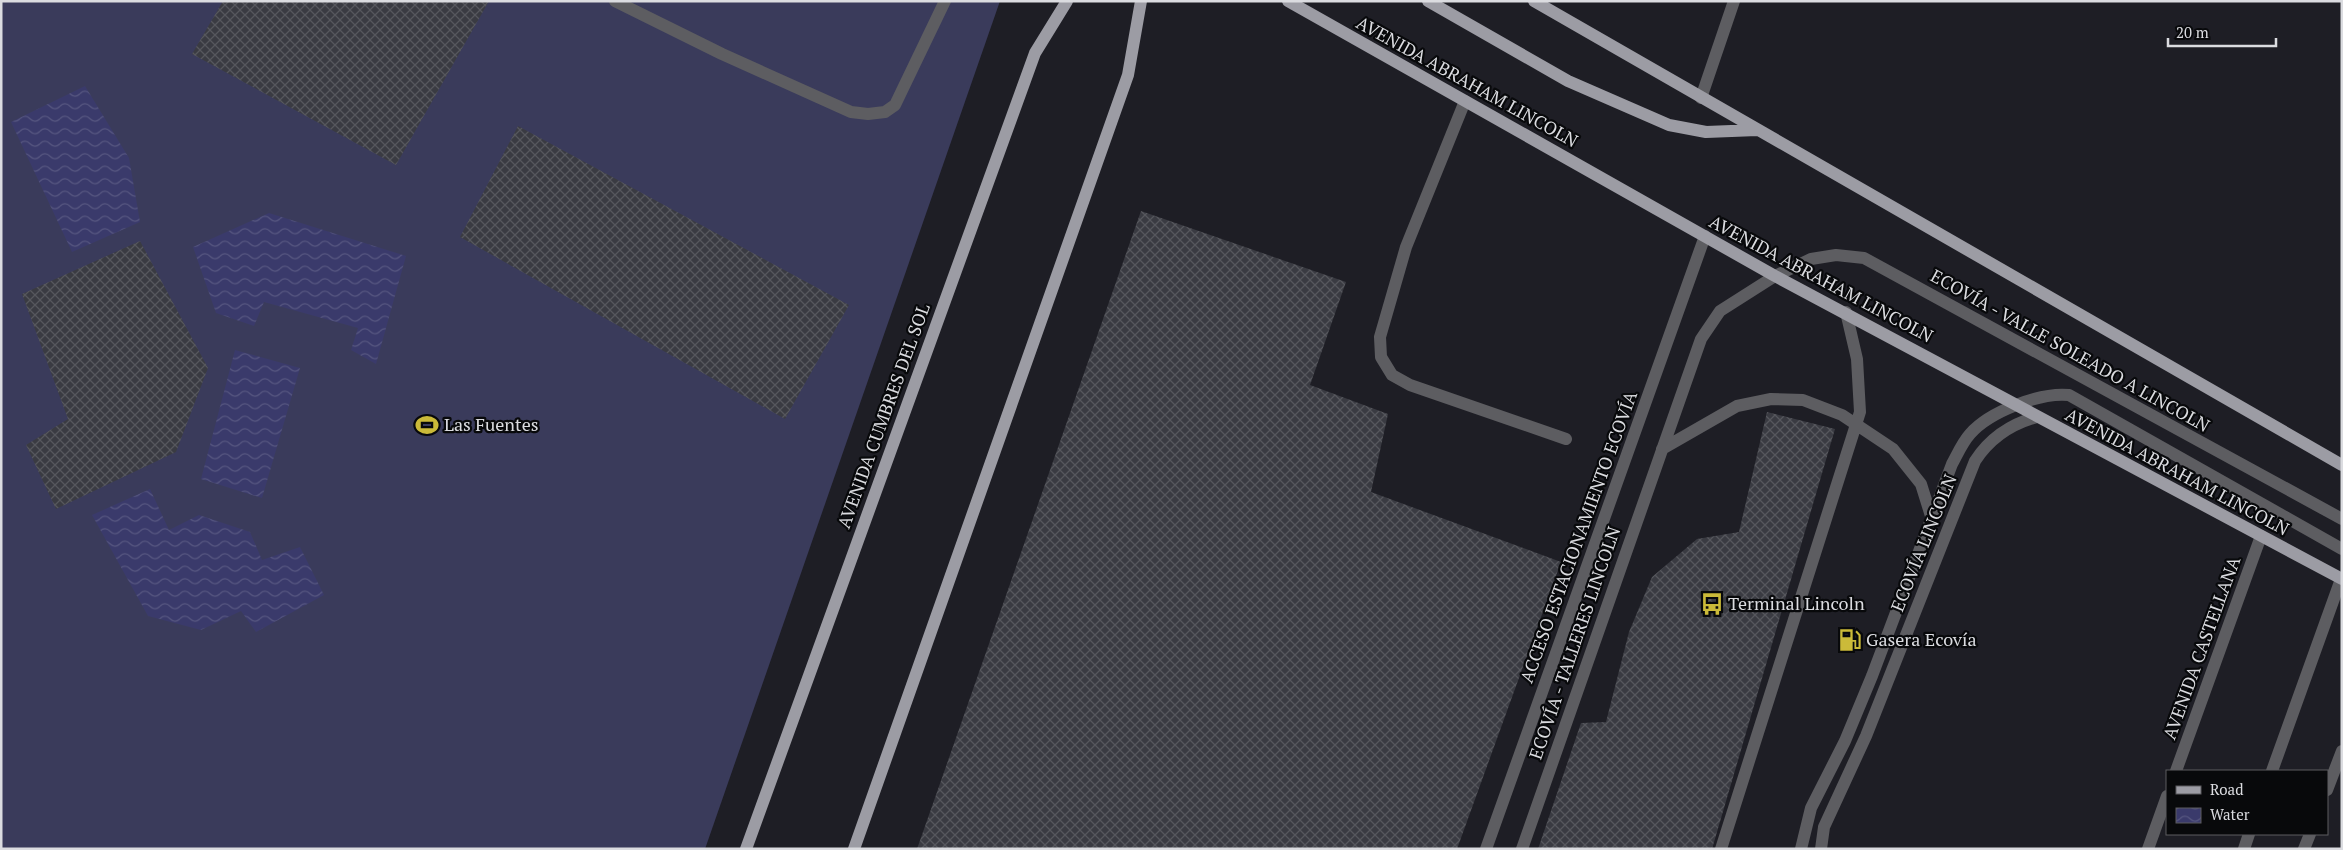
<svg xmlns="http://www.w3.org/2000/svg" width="2343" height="850" font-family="'PT Serif',serif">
	<defs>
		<pattern id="water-waves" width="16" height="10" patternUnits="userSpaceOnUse" patternTransform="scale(1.25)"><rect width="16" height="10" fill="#3a3a6b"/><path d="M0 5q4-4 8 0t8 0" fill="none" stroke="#565680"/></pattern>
		<pattern id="building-cross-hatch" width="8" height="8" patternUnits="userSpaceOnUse" patternTransform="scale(1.25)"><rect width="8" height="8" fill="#3a3b42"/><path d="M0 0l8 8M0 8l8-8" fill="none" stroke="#56575d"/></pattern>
	</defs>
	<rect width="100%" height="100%" fill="#1e1e25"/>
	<path fill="#3a3b5b" d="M 1,1 L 1000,1 L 705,849 L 1,849 Z"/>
	<path fill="url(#water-waves)" d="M 85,86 L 129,158 L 140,222 L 72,252 L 11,122 Z
		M 269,213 L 406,256 L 376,364 L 351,350 L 358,328 L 264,302 L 254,326 L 216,313 L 193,247 Z
		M 235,350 L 300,368 L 262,498 L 201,479 Z
		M 150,489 L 169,530 L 199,515 L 250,532 L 262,560 L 300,547 L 324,595 L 256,632 L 241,611 L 201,630 L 148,616 L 92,515 Z"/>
	<path fill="url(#building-cross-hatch)" d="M 223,1 L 489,1 L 396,165 L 192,54 Z
		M 518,126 L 849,305 L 785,419 L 460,237 Z
		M 1141,211 L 1346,282 L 1310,385 L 1388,414 L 1371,492 L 1561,562 L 1457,849 L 917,849 Z
		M 140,241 L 208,368 L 176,452 L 56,509 L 26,445 L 68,419 L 22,294 Z
		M 1767,412 L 1835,429 L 1712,849 L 1538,849 L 1581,723 L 1606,722 L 1629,632 L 1652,577 L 1697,539 L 1739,532 Z"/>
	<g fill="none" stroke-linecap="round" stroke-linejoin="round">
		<path stroke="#5d5d61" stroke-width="12" d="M 615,1 L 722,54 L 851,112 L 868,114 L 885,112 L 895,105 L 945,1
			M 1701,98 L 1734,1
			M 1465,101 L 1406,247 L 1380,337 L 1381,357 L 1392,375 L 1410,385 L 1566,439
			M 1662,449 L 1737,406 L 1771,399 L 1803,400 L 1842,415 L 1893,449 L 1921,484 L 1931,516
			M 2176,771 L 2261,536
			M 2272,771 L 2341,579
			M 2327,790 L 2342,751
			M 1486,849 L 1705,236
			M 1522,849 L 1701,339 L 1720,311 L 1775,276 L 1811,259 L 1836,255 L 1864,258 L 2342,519
			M 1721,849 L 1860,412 L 1857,359 L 1846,312
			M 1801,849 L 1811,808 L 1845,741 L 1872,676 L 1952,464 C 1957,455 1962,443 1970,434 C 1989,412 2040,392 2069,395 L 2342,549
			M 1821,849 L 1824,827 L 1866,736 L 1975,461 C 1990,438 2011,424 2037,417
			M 2148,849 L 2167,796
			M 2244,849 L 2249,834
			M 2304,849 L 2310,834"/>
		<path stroke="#9c9ca4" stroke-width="12" d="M 1288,1 L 1775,276 L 2342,579
			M 1428,1 L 1568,81 L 1669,125 L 1706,132 L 1757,130
			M 1534,1 L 2342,465
			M 746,849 L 1035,53 L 1067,1
			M 854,849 L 1128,75 L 1141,1"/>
	</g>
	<defs>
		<symbol id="stadium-bare" viewBox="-9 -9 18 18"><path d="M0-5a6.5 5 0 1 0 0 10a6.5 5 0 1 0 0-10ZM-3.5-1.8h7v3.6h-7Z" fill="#cbba39" stroke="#08090b" stroke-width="2.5" paint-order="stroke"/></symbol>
		<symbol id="bus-bare" viewBox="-9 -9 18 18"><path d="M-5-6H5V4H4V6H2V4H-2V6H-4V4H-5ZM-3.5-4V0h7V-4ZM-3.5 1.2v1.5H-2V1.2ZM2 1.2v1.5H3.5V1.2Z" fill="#cbba39" stroke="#08090b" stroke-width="2.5" paint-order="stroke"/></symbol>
		<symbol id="fuel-bare" viewBox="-9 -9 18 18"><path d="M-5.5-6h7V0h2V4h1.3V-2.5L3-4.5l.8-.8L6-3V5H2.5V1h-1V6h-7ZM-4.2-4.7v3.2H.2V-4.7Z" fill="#cbba39" stroke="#08090b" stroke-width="2.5" paint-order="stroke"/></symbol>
	</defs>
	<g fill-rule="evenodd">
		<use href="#stadium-bare" x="411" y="409" width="32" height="32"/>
		<use href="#bus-bare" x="1696" y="588" width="32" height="32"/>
		<use href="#fuel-bare" x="1834" y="624" width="32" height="32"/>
	</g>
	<g text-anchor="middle" stroke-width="4.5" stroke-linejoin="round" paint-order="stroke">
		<g font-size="18" fill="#dbdce0" stroke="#08090b">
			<text transform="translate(1467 82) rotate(29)" y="6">AVENIDA ABRAHAM LINCOLN</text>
			<text transform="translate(1821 279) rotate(28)" y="6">AVENIDA ABRAHAM LINCOLN</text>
			<text transform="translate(2070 351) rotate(29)" y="6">ECOVÍA - VALLE SOLEADO A LINCOLN</text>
			<text transform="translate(884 416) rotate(-70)" y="6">AVENIDA CUMBRES DEL SOL</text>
			<text transform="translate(2177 472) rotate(28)" y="6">AVENIDA ABRAHAM LINCOLN</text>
			<text transform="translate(1579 537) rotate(-70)" y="6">ACCESO ESTACIONAMIENTO ECOVÍA</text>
			<text transform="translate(1924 543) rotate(-68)" y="6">ECOVÍA LINCOLN</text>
			<text transform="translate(1575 643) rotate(-71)" y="6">ECOVÍA - TALLERES LINCOLN</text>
			<text transform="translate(2202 648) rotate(-70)" y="6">AVENIDA CASTELLANA</text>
		</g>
		<g font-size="18" fill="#dbdce0" stroke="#08090b" text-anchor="start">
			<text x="444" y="431">Las Fuentes</text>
			<text x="1728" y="610">Terminal Lincoln</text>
			<text x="1866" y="646">Gasera Ecovía</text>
		</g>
	</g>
	<rect width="2343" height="850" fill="none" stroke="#dbdce0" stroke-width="5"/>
	<rect x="2166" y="770" width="162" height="65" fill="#08090b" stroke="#5c5d60"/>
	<rect x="2176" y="786" width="25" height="8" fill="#9c9ca4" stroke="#5c5d60"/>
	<text x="2210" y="795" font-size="15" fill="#dbdce0">Road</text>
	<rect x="2176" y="808" width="25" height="15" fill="url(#water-waves)" stroke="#5c5d60"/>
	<text x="2210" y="820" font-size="15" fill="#dbdce0">Water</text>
	<path d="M2168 38v8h108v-8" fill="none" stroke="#dbdce0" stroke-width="2.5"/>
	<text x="2176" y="38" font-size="15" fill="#dbdce0" stroke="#08090b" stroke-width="4" paint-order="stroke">20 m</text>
</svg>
